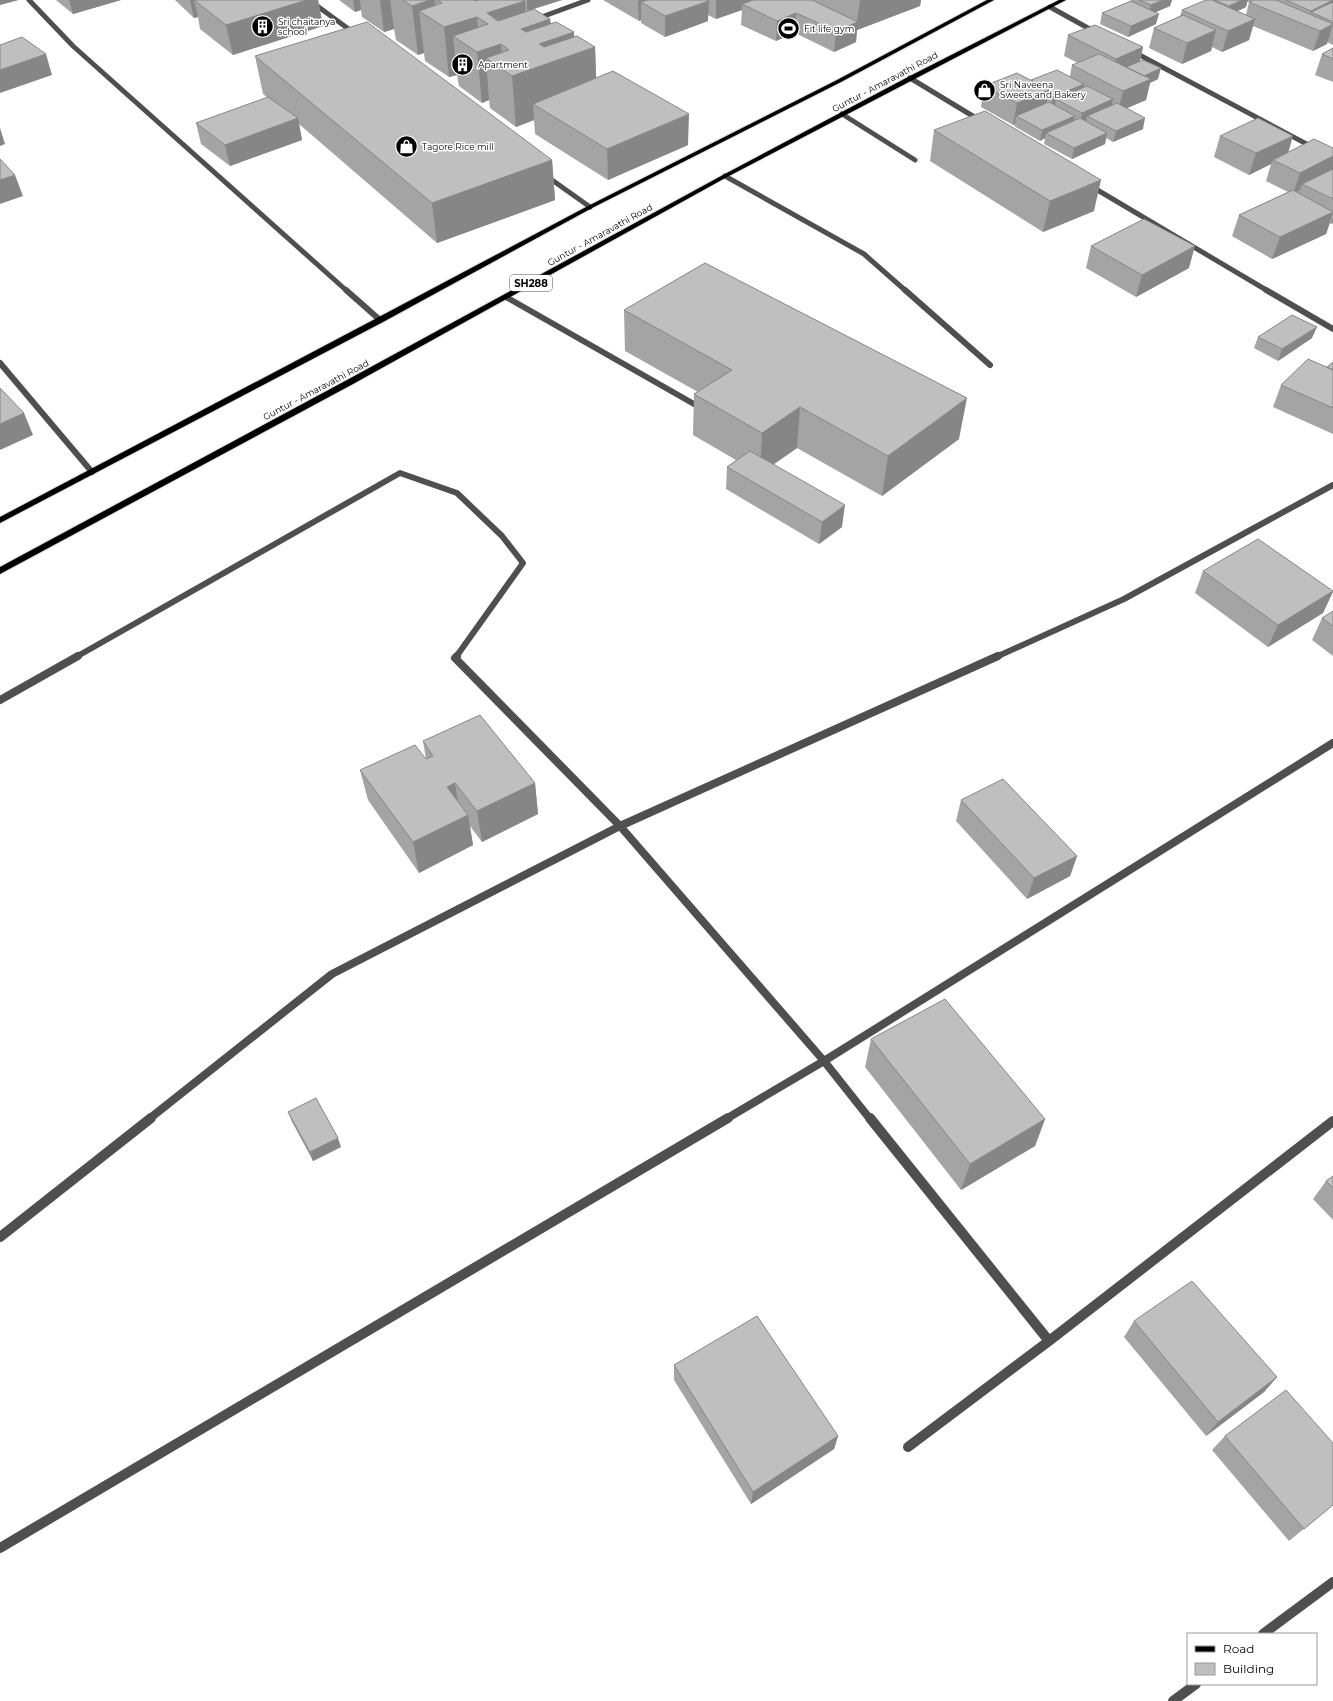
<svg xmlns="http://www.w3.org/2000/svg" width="1333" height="1701" font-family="Montserrat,sans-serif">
	<rect width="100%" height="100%" fill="#fff"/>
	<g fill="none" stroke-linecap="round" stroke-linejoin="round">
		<defs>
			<path id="primary" d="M 987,0 L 994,0 L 841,82 L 592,208 L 383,322 L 0,523 L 0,517 L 377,318 L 588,206 L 837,80 Z
				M 1059,0 L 1066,0 L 727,177 L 353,384 L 0,574 L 0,567 L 347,380 L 723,175 L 908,77 Z"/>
		</defs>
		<use href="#primary" stroke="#dbdbdb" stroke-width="2"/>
		<path stroke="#4f4f4f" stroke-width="5" d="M 29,0 L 73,46 L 347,291
			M 309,0 L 354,33
			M 1050,7 L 1097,33
			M 536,19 L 588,0
			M 1132,51 L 1333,158
			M 910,78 L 981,121
			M 842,114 L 915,160
			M 545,175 L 590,207
			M 725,176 L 864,254 L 906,291
			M 1089,185 L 1268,291"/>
		<path stroke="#4f4f4f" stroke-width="6" d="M 346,290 L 380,320
			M 905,290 L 990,365
			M 1266,290 L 1333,329
			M 506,297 L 701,408
			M 0,363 L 92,472
			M 76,657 L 400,473 L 457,493 L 502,536 L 523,563 L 456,657
			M 996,657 L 1124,599 L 1333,485"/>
		<path stroke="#4f4f4f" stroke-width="8" d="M 0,700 L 78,656
			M 149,1119 L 332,974 L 620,826 L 455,658 L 457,656
			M 726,1119 L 824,1061 L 1333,743
			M 870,1119 L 824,1061 L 620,826 L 998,656"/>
		<path stroke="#4f4f4f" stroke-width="10" d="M 870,1118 L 1049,1341 L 908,1447
			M 0,1237 L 151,1118
			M 1049,1341 L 1333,1121
			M 0,1548 L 728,1118
			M 1263,1634 L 1333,1582
			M 1173,1701 L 1196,1684"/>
		<use href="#primary" fill="#000" fill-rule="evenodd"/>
	</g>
	<path fill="#a4a4a4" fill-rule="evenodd" d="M 56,0 L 121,0 L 73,14 Z
		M 175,0 L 318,0 L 323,26 L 233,55 L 200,29 L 198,17 L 194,18 Z
		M 339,0 L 562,0 L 527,11 L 525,10 L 526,12 L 550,19 L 551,24 L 574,37 L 595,47 L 596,78 L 688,145 L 608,180 L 535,134 L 534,120 L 516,127 L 490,108 L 489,100 L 482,103 L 459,86 L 457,75 L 449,77 L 425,61 L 424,53 L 418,55 L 396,40 L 394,29 L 384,32 L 362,17 L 361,10 L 355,12 Z
		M 603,0 L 921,0 L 920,6 L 857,30 L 856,42 L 834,52 L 795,33 L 776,41 L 741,25 L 742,10 L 716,19 L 708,15 L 708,21 L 665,37 L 641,23 L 641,20 L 639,21 Z
		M 1131,0 L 1172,0 L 1170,6 L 1156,12 L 1156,24 L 1128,37 L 1100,24 L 1102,13 L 1131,1 Z
		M 1213,0 L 1333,0 L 1333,45 L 1327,42 L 1327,44 L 1313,51 L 1253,26 L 1249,40 L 1222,52 L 1212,47 L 1211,51 L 1182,64 L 1149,48 L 1154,28 L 1180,16 L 1182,10 L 1213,1 ZM 1247,1 L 1249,2 L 1246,15 L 1237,11 L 1246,7 Z
		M 1068,35 L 1143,47 L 1140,61 L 1158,79 L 1150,83 L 1146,100 L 1127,108 L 1143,129 L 1113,142 L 1106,138 L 1105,144 L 1072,159 L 1044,144 L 1045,138 L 1040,141 L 1014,126 L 1015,124 L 1013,125 L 981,107 L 984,86 L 1070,76 L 1072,65 L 1078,63 L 1064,56 Z
		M 1333,48 L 1333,82 L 1315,75 L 1322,54 Z
		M 255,56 L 552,160 L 555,200 L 437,243 L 299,124 L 302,140 L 230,166 L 201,144 L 196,123 L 268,98 L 263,94 Z
		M 934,130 L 1094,211 L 1043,232 L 930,161 Z
		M 1220,136 L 1288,152 L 1333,148 L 1333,223 L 1331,224 L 1330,223 L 1326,234 L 1272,259 L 1232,236 L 1239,215 L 1288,192 L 1266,181 L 1271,164 L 1249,175 L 1214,157 Z
		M 1091,246 L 1189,268 L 1136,297 L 1086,268 Z
		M 624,310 L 959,439 L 882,496 L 797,448 L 774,464 L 842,527 L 819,544 L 726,489 L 727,467 L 736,460 L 693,435 L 694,394 L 698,392 L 625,351 Z
		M 1258,337 L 1312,338 L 1278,361 L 1254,348 Z
		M 1333,362 L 1333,434 L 1273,407 L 1281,385 L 1327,367 Z
		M 1203,571 L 1333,591 L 1333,592 L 1323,613 L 1268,647 L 1195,593 Z
		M 1333,611 L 1333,656 L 1312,640 L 1322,618 Z
		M 423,741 L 535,783 L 538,814 L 482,842 L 470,826 L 473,845 L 419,873 L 368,800 L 360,770 L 426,759 Z
		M 961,800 L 1077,856 L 1070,876 L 1027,899 L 956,821 Z
		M 871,1039 L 1045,1119 L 1035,1146 L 961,1190 L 865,1067 Z
		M 288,1112 L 341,1147 L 313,1161 L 292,1122 Z
		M 1333,1176 L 1333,1220 L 1313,1199 L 1326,1181 Z
		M 1134,1321 L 1277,1377 L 1264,1392 L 1206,1436 L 1124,1337 Z
		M 674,1365 L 838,1436 L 834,1449 L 751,1504 L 674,1380 Z
		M 1225,1436 L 1333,1505 L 1289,1541 L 1212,1450 Z"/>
	<path fill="#868686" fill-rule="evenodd" d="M 0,0 L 19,0 L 0,5 Z
		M 69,0 L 121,0 L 73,14 Z
		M 190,0 L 194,0 L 198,17 L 194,18 Z
		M 307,0 L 318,0 L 323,26 L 233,55 L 226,25 Z
		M 353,0 L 360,0 L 361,10 L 355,12 Z
		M 380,0 L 390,0 L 394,29 L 384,32 Z
		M 424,0 L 435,0 L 438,23 L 419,11 L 424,53 L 418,55 L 412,6 Z
		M 437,0 L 506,0 L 525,1 L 527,27 L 550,19 L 552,40 L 574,32 L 575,54 L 595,47 L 597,97 L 533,104 L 534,120 L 516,127 L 512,76 L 509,50 L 501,44 L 503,70 L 486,58 L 489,100 L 482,103 L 477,52 L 453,36 L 457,75 L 449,77 L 444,27 L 442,3 ZM 477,17 L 488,24 L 480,52 Z
		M 527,0 L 562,0 L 527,11 Z
		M 640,0 L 683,0 L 641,2 L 641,20 L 639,21 L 638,1 Z
		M 716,0 L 758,0 L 742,4 L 742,10 L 716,19 Z
		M 860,0 L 921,0 L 920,6 L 857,30 L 856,42 L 834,52 L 836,31 L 857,22 Z
		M 1163,0 L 1172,0 L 1170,6 L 1149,15 L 1151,5 Z
		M 1242,0 L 1248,0 L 1246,7 L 1226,17 L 1229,6 Z
		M 1333,0 L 1333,17 L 1311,12 L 1307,25 L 1311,11 Z
		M 709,1 L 708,21 L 665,37 L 665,16 Z
		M 796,13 L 795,33 L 776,41 L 777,21 Z
		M 1159,14 L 1156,24 L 1128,37 L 1131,26 Z
		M 1255,19 L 1249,40 L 1222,52 L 1228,31 Z
		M 1333,24 L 1327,44 L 1313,51 L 1320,31 Z
		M 1216,30 L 1211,51 L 1182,64 L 1187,43 Z
		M 1143,47 L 1138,68 L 1111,80 L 1116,59 Z
		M 46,54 L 52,75 L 0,93 L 0,70 Z
		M 1161,68 L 1158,79 L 1150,83 L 1146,100 L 1118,112 L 1123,91 L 1138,78 Z
		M 1084,84 L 1082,94 L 1056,99 L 1055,106 L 1051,108 L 1053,97 Z
		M 1049,90 L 1045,111 L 1016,116 L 1015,124 L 1013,125 L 1017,103 Z
		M 1113,99 L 1111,110 L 1087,116 L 1086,121 L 1080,123 L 1082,113 Z
		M 689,114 L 688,145 L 608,180 L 607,149 Z
		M 1075,116 L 1073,126 L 1046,133 L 1045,138 L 1040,141 L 1042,130 Z
		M 298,118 L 302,140 L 230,166 L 225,145 Z
		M 1145,118 L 1143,129 L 1113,142 L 1116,131 Z
		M 0,128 L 5,144 L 0,146 Z
		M 1107,133 L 1105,144 L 1072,159 L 1074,148 Z
		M 1293,136 L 1287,157 L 1273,160 L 1271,164 L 1249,175 L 1256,153 Z
		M 1333,156 L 1333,173 L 1302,184 L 1300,190 L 1293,194 L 1300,173 Z
		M 552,160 L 555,200 L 437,243 L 432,203 Z
		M 15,175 L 23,196 L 0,204 L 0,180 Z
		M 1101,180 L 1094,211 L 1043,232 L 1050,201 Z
		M 1333,212 L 1326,234 L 1272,259 L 1280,237 Z
		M 1333,218 L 1333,223 L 1331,224 Z
		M 1195,246 L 1189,268 L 1136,297 L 1142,275 Z
		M 1317,327 L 1312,338 L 1278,361 L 1282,349 Z
		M 967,398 L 959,439 L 882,496 L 888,456 Z
		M 800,407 L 797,448 L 760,474 L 762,433 Z
		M 24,413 L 33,435 L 0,450 L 0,424 Z
		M 845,505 L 842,527 L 819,544 L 822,522 Z
		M 1333,591 L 1323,613 L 1268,647 L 1278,625 Z
		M 455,783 L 460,814 L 447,787 Z
		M 535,783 L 538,814 L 482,842 L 477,811 Z
		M 468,815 L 473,845 L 419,873 L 413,842 Z
		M 1077,856 L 1070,876 L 1027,899 L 1034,878 Z
		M 1045,1119 L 1035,1146 L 961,1190 L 970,1164 Z
		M 338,1138 L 341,1147 L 313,1161 L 310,1152 Z
		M 1277,1377 L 1264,1392 L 1206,1436 L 1218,1422 Z
		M 838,1436 L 834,1449 L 751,1504 L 753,1492 Z"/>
	<path fill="#bfbfbf" stroke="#868686" d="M 194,0 L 307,0 L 226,25 Z
		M 403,0 L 430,0 L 412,6 Z
		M 437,0 L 474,0 L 476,1 L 479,0 L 523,0 L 525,1 L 487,13 L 498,21 L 534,9 L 550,19 L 521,29 L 526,32 L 556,22 L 574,32 L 539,44 L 544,47 L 577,36 L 595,47 L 512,76 L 486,58 L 509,50 L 501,44 L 477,52 L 453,36 L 488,24 L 477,17 L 444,27 L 419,11 L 442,3 Z
		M 648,0 L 707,0 L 709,1 L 665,16 L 641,2 Z
		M 753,0 L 812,0 L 858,22 L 836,31 L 796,13 L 777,21 L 742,4 Z
		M 1139,0 L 1163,0 L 1151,5 Z
		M 1206,0 L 1212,0 L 1255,19 L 1228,31 L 1182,10 Z
		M 1214,0 L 1242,0 L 1229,6 Z
		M 1253,0 L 1276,0 L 1333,24 L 1320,31 L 1249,2 Z
		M 1286,0 L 1333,0 L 1311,11 Z
		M 1131,1 L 1159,14 L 1131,26 L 1102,13 Z
		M 1333,2 L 1333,22 L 1311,12 Z
		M 1183,15 L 1216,30 L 1187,43 L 1154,28 Z
		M 367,22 L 552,160 L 432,203 L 255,56 Z
		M 1095,25 L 1143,47 L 1116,59 L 1068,35 Z
		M 22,37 L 46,54 L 0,70 L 0,45 Z
		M 1333,48 L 1333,59 L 1322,54 Z
		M 1099,54 L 1151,79 L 1123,91 L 1072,65 Z
		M 1143,60 L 1161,68 L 1144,76 L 1126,67 Z
		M 1057,70 L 1084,84 L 1053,97 L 1048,95 L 1049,90 L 1031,80 Z
		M 613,71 L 689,114 L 607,149 L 533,104 Z
		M 1017,73 L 1049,90 L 1017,103 L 984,86 Z
		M 1087,86 L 1113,99 L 1082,113 L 1056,99 Z
		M 268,97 L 298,118 L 225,145 L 196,123 Z
		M 1049,102 L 1075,116 L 1042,130 L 1016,116 Z
		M 1117,103 L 1145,118 L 1116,131 L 1087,116 Z
		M 985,111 L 1101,180 L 1050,201 L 934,130 Z
		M 1080,118 L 1107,133 L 1074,148 L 1046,133 Z
		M 1258,118 L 1293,136 L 1256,153 L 1220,136 Z
		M 1314,139 L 1333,148 L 1333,156 L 1300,173 L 1273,160 Z
		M 0,159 L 15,175 L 0,180 Z
		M 1333,169 L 1333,199 L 1302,184 Z
		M 1293,190 L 1333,212 L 1280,237 L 1239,215 Z
		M 1144,219 L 1195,246 L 1142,275 L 1091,246 Z
		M 705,263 L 967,398 L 888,456 L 800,407 L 762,433 L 694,394 L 732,370 L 624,310 Z
		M 1292,315 L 1317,327 L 1282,349 L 1258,337 Z
		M 1308,359 L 1333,370 L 1333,408 L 1281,385 Z
		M 1333,362 L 1333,370 L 1327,367 Z
		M 0,388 L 24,413 L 0,424 Z
		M 750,451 L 845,505 L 822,522 L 727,467 Z
		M 1258,539 L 1333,591 L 1278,625 L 1203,571 Z
		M 1333,611 L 1333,626 L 1322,618 Z
		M 480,715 L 535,783 L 477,811 L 455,783 L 447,787 L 468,815 L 413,842 L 360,770 L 415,745 L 426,759 L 433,756 L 423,741 Z
		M 1003,779 L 1077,856 L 1034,878 L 961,800 Z
		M 945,999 L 1045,1119 L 970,1164 L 871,1039 Z
		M 316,1098 L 338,1138 L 310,1152 L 288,1112 Z
		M 1333,1176 L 1333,1188 L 1326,1181 Z
		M 1192,1281 L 1277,1377 L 1218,1422 L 1134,1321 Z
		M 757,1316 L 838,1436 L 753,1492 L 674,1365 Z
		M 1286,1390 L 1333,1443 L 1333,1505 L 1304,1529 L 1225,1436 Z"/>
	<defs>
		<symbol id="building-disc" viewBox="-11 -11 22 22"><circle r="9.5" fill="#000" stroke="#fff"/><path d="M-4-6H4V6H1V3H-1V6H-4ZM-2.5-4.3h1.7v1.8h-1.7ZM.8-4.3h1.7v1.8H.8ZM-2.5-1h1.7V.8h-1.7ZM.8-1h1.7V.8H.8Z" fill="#fff"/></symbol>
		<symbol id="stadium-disc" viewBox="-11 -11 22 22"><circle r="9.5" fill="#000" stroke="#fff"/><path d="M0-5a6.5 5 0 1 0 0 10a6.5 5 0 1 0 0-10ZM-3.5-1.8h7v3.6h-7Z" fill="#fff"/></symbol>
		<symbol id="shop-disc" viewBox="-11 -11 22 22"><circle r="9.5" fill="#000" stroke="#fff"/><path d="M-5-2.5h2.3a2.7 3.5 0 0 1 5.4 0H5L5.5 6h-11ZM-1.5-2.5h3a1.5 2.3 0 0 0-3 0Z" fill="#fff"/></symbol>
	</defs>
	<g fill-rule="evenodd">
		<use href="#building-disc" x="250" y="14" width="25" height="25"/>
		<use href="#stadium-disc" x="776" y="16" width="25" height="25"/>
		<use href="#building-disc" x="450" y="52" width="25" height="25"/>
		<use href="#shop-disc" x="972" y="78" width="25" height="25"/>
		<use href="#shop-disc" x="394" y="134" width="25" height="25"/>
	</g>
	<g text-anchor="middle" stroke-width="3" stroke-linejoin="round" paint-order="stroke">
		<g font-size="9" fill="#000" stroke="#fff" text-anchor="start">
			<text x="278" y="25">Sri chaitanya<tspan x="278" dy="10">school</tspan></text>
			<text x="804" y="32">Fit life gym</text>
			<text x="478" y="68">Apartment</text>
			<text x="1000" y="88">Sri Naveena<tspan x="1000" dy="10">Sweets and Bakery</tspan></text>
			<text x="422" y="150">Tagore Rice mill</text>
		</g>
		<g font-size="9" fill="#000" stroke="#fff">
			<text transform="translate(885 82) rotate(-28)" y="3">Guntur - Amaravathi Road</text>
			<text transform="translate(600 235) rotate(-29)" y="3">Guntur - Amaravathi Road</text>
			<text transform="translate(316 390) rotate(-28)" y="3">Guntur - Amaravathi Road</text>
		</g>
		<rect fill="#fff" stroke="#4c4c4c" stroke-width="1" x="510" y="275" width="42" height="16" rx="3"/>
		<g font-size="10" font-weight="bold" fill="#000">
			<text x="531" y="287">SH288</text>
		</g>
	</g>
	<rect x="1187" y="1633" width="130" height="52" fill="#ffffff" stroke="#999999"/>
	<rect x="1195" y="1646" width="20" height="6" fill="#000000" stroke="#999999"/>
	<text x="1223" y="1653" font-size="12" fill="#000000">Road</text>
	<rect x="1195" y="1663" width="20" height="12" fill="#bfbfbf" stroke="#999999"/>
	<text x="1223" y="1673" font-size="12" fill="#000000">Building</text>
</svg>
